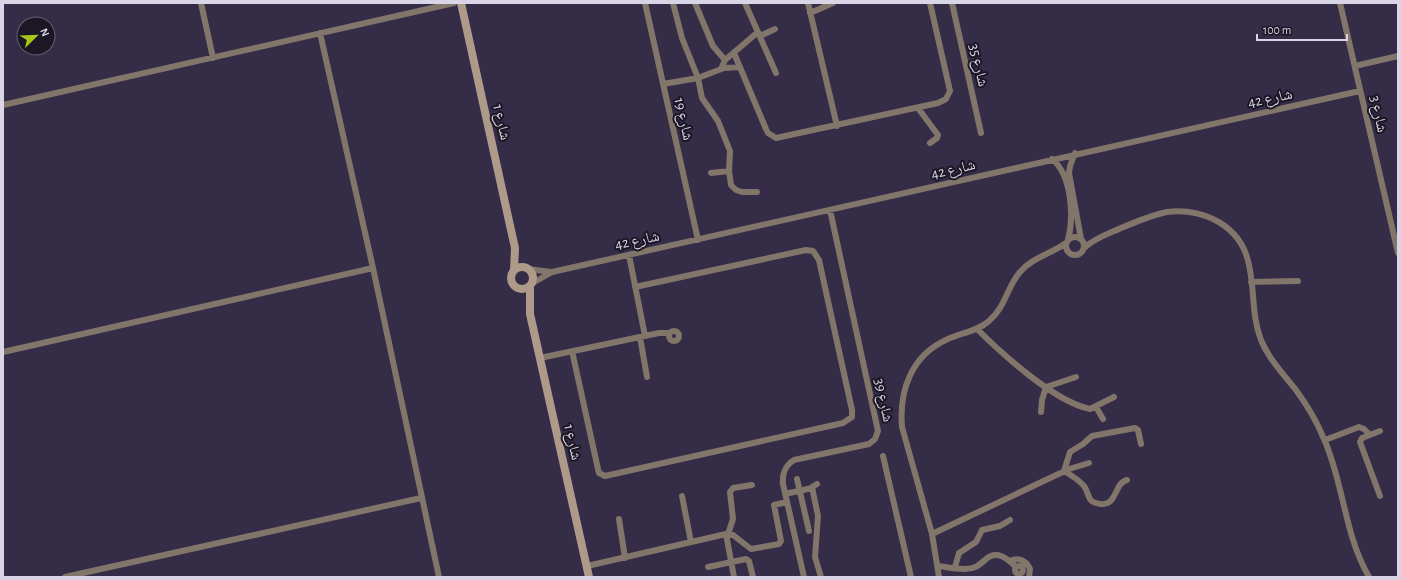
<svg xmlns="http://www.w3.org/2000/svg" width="1401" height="580" font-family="'Alegreya Sans','Noto Naskh Arabic',sans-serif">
	<rect width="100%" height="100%" fill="#352c48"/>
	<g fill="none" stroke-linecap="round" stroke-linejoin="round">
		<path stroke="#82756a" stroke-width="6" d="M 201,3 L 213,58
			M 645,3 L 698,240
			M 673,3 L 682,38 L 698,78 L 702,98 L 718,121 L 730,151 L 729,171 L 731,185 L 736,190 L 742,192 L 757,192
			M 695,3 L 713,46 L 725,60
			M 745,3 L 776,73
			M 808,3 L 837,126
			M 952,3 L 981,133
			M 1340,3 L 1398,253
			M 810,13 L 833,3
			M 320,33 L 373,268 L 439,577
			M 760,36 L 775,29
			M 734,53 L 766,129 L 768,133 L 776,138 L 938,103 L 946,99 L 950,91 L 930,3
			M 1355,66 L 1398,56
			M 721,69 L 725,60 L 758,32
			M 663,84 L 698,78 L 724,68 L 740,67
			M 3,105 L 454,3
			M 918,108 L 938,135 L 937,138 L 930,143
			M 1075,153 L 1070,166 L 1069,173 L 1081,239
			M 1052,159 C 1072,175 1074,217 1068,240
			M 711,173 L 729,171
			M1066 246a9 9 0 1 1 18 0a9 9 0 1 1-18 0Z
			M 1084,248 C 1095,238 1108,234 1121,228 C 1136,222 1151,215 1167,212 C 1199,208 1234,222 1246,254 C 1256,282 1250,312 1261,340 C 1269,359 1283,374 1296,390 C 1307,405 1317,422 1324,439 C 1344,484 1344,534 1369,577
			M 629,255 L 645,336
			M 528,269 L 551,272
			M 1251,282 L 1298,281
			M 531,284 L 552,272 L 1360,91
			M 977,329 C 1002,354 1055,402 1090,409 L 1114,397
			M669 336a5 5 0 1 1 10 0a5 5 0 1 1-10 0Z
			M 640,337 L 647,377
			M 572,351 L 598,469 L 599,473 L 605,476 L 843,423 L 852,417 L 852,410 L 819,260 L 813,251 L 806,250 L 635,287
			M 3,352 L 373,268
			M 540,358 L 659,333 L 670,333
			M 1096,407 L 1103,419
			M 1041,412 L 1042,400 L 1046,387 L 1076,377
			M 1325,440 L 1359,427 L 1364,429 L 1370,435
			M 883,456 L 911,577
			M 797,479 L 809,531
			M 1127,480 C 1113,483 1118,510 1096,503 C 1087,501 1089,492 1084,486 C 1079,480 1071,475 1064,471 L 1070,452 L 1083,444 L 1092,436 L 1135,428 L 1138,430 L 1141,444
			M 817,484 L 812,487 L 818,516 L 815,557 L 821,577
			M 785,494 L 812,488
			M 682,496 L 691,542
			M 1380,496 L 1360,442 L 1362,438 L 1380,431
			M 619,519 L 625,558
			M 726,534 L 734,577
			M 728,534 L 733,519 L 730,492 L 733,488 L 752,485
			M 932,534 L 1069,469 L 1089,463
			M 1010,561 C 1018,557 1026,560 1030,569 L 1029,577
			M1015 570a4 4 0 1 1 8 0a4 4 0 1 1-8 0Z
			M 587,566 L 726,534 L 733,535 L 751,549 L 779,544 L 781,541 L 774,505 L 787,502
			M 938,566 C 948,567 962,571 972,568 C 978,567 981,563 985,560 C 996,549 1007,558 1016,567
			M 708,567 L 746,559 L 749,561 L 753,577
			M 955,567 L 959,553 L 976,542 L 982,530 L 1000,526 L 1010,520
			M 65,577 L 421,498
			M 804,577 L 783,484 C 782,473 785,466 794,460 L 869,444 L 875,439 L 878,431 L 830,210
			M 939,577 L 932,534 L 902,427 C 899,391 911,355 948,339 C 961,333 978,331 989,321 C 1005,308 1007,287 1020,272 C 1033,257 1051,254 1066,243"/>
		<path stroke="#ae9a89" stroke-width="8" d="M 461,3 L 515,248 L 514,270
			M511 278a11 11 0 1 1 22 0a11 11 0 1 1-22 0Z
			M 530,286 L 530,314 L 589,577"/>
	</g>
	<g text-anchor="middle" stroke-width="4" stroke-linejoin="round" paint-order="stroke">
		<g font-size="15" fill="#d9d4e6" stroke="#1b1724">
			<text transform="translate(979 65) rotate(77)" y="5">شارع 35</text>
			<text transform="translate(1270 98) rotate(-12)" y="5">شارع 42</text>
			<text transform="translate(1379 114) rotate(78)" y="5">شارع 3</text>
			<text transform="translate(684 119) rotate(77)" y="5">شارع 19</text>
			<text transform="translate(502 122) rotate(77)" y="5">شارع 1</text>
			<text transform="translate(953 169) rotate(-13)" y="5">شارع 42</text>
			<text transform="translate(637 240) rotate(-12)" y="5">شارع 42</text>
			<text transform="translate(884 400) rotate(78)" y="5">شارع 39</text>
			<text transform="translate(573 442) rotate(77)" y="5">شارع 1</text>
		</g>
	</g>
	<rect width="1401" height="580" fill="none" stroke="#d9d4e6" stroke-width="8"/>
	<g transform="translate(36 36) rotate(67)"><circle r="19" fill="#1b1724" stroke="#676372"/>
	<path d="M0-3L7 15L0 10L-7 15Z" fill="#aac719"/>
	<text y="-6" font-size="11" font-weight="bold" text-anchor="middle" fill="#d9d4e6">N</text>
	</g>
	<path d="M1257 34v6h90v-6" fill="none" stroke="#d9d4e6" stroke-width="2"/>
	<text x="1263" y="34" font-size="12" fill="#d9d4e6" stroke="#1b1724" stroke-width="3" paint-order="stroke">100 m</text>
</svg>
